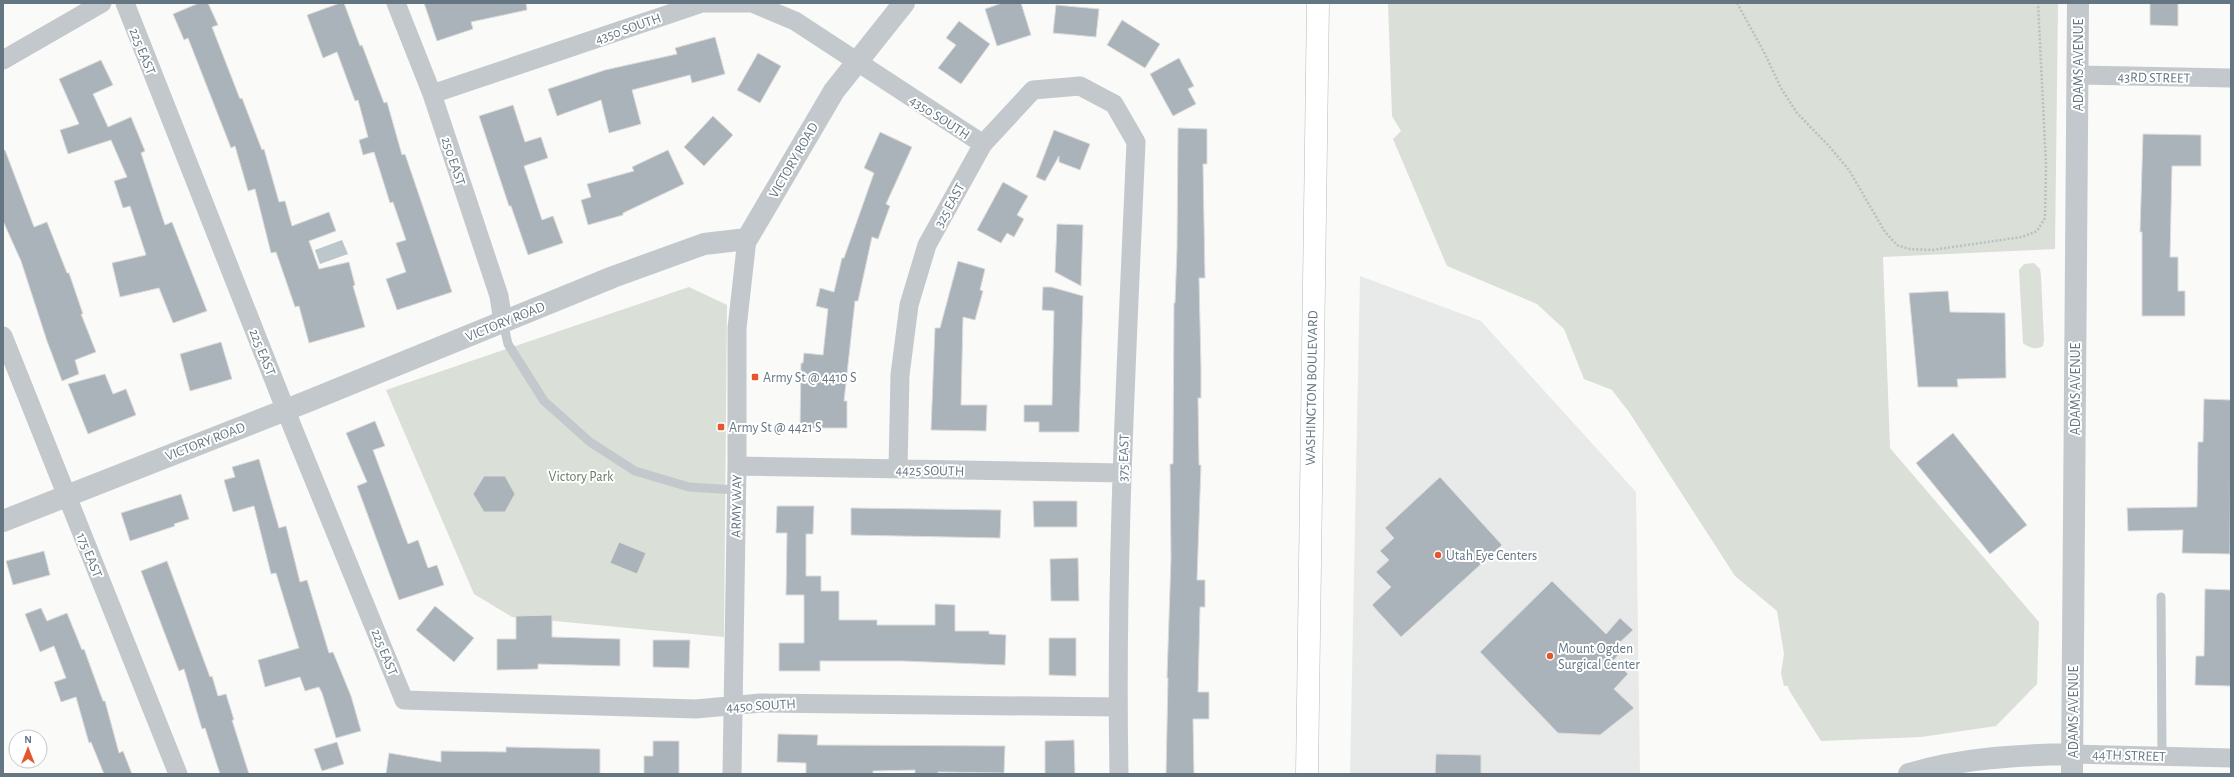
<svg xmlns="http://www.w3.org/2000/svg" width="2234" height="777" font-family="'Alegreya Sans',sans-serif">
	<rect width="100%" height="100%" fill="#fafaf8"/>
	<path fill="#e8e9e9" d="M 1360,276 L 1481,321 L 1636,492 L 1640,774 L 1350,774 Z"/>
	<path fill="#dadfd7" d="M 1388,3 L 2058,3 L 2055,249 L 1883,257 L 1890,448 L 2039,622 L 2037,684 L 1996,726 L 1921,737 L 1821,741 L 1789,690 L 1788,686 L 1784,686 L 1781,673 L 1784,654 L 1777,611 L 1735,576 L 1629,412 L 1612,390 L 1584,379 L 1564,329 L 1537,304 L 1447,266 L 1393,139 L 1401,131 L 1392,116 Z
		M 2034,263 L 2040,269 L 2041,276 L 2044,340 L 2043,346 C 2036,350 2029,348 2023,343 L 2019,270 L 2024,264 Z
		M 689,287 L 727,305 L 724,637 L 512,617 L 474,594 L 386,390 Z"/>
	<path fill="#bbc7cb" d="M 342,240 L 348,254 L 320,264 L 315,250 Z"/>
	<path fill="#aab3b9" stroke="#dcdcda" d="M 199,3 L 208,3 L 218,25 L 212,27 L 240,99 L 242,98 L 262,150 L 264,149 L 279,202 L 285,201 L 292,226 L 329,212 L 336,231 L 309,241 L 319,269 L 349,262 L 355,285 L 353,286 L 365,327 L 309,343 L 299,306 L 295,307 L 276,252 L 271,253 L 255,189 L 248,191 L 235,146 L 231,148 L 188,38 L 184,40 L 173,14 Z
		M 340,3 L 344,3 L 360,46 L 362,45 L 384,103 L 387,102 L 402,155 L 405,154 L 452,292 L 397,310 L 386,279 L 406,272 L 396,243 L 406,240 L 393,202 L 390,203 L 374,152 L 363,155 L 359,140 L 368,137 L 358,100 L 355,101 L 337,52 L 323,58 L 307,15 Z
		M 424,3 L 526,3 L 527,10 L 471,22 L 473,29 L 437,41 Z
		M 1002,3 L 1021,3 L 1031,35 L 997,46 L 985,9 Z
		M 2150,3 L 2178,3 L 2178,26 L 2150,25 Z
		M 1056,5 L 1099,9 L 1096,37 L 1053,33 Z
		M 1122,20 L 1160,44 L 1145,68 L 1107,45 Z
		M 959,21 L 990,44 L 961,84 L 938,68 L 956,45 L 946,38 Z
		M 715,37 L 725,74 L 692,83 L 690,75 L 632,90 L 641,124 L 609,133 L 601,100 L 557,116 L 548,89 L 605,70 L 677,54 L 675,48 Z
		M 758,53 L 781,66 L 760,103 L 737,90 Z
		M 1179,58 L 1194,86 L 1188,89 L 1196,104 L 1173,116 L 1150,74 Z
		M 101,60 L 113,85 L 93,94 L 108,127 L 131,117 L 145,151 L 141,153 L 165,225 L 172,222 L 207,311 L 173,323 L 159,288 L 120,297 L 112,263 L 146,255 L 130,206 L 123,208 L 114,181 L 127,177 L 111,140 L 68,154 L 60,130 L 79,124 L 59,79 Z
		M 513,105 L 525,142 L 541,137 L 548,158 L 524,166 L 542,220 L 553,216 L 563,243 L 528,255 L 511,206 L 509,206 L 479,116 Z
		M 713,116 L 733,135 L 704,166 L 684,147 Z
		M 1178,128 L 1207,129 L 1207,164 L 1203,164 L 1205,278 L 1199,278 L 1201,368 L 1201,398 L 1198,398 L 1199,465 L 1201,465 L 1197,580 L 1205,580 L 1205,607 L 1200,607 L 1198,692 L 1209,692 L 1209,719 L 1193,719 L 1194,774 L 1166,774 L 1168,678 L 1167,678 L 1171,558 L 1170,464 L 1173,464 L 1174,303 L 1175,303 L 1177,249 Z
		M 1054,130 L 1090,144 L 1080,170 L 1059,162 L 1059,156 L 1045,181 L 1036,177 Z
		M 880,132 L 912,147 L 886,204 L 890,206 L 878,239 L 872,237 L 858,301 L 855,301 L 844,401 L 847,401 L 847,428 L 800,428 L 801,363 L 803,363 L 804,353 L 823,355 L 828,309 L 816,306 L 820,288 L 834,292 L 842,258 L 844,258 L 874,173 L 864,168 Z
		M 2143,134 L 2201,135 L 2201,166 L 2172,166 L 2170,257 L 2178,257 L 2178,291 L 2185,291 L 2185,316 L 2142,316 L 2142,232 L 2140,232 Z
		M 3,150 L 5,150 L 34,227 L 47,222 L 67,273 L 69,273 L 83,314 L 81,314 L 96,352 L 75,360 L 79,374 L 62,381 L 47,341 L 21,261 L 3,221 Z
		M 668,150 L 684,184 L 623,213 L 623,215 L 588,225 L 581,200 L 591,197 L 587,184 L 634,171 L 632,167 Z
		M 1003,182 L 1028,196 L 1017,215 L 1024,219 L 1014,237 L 1007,233 L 1001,243 L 977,230 Z
		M 1057,224 L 1083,225 L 1081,286 L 1055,272 Z
		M 958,261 L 985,269 L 980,290 L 983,291 L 975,320 L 963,317 L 961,405 L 987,405 L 986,431 L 931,430 L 935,328 L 940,328 Z
		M 1043,287 L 1051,287 L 1083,296 L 1079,432 L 1039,432 L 1039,422 L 1024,422 L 1024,405 L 1052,405 L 1054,311 L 1042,310 Z
		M 1948,291 L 1950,312 L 2005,313 L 2006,378 L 1957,379 L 1958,387 L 1918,387 L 1909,293 Z
		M 221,342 L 232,379 L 190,391 L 180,354 Z
		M 105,374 L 113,394 L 126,389 L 136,415 L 88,434 L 68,384 Z
		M 2204,399 L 2231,400 L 2230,554 L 2182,553 L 2183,530 L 2128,531 L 2127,508 L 2197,507 L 2198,442 L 2203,442 Z
		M 375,421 L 385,446 L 373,450 L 408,544 L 418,540 L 428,568 L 437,565 L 444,585 L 399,600 L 357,486 L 367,482 L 346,433 Z
		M 1953,433 L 2027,525 L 1990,554 L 1916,463 Z
		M 259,459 L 279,528 L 286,526 L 300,582 L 307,580 L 329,653 L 333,652 L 351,696 L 361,731 L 336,738 L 322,693 L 319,687 L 305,691 L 300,677 L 265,687 L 258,660 L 299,648 L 276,573 L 271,574 L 254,506 L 233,512 L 224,480 L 235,477 L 232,467 Z
		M 484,476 L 505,476 L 515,494 L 505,512 L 484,512 L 473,494 Z
		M 1440,477 L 1502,545 L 1401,637 L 1372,605 L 1391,587 L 1376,572 L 1389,560 L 1380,551 L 1394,538 L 1385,528 Z
		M 181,494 L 189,519 L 174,524 L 175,526 L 130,541 L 121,513 Z
		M 1033,501 L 1077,501 L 1077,527 L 1034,527 Z
		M 777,506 L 814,506 L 813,534 L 806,534 L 806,576 L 821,576 L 821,591 L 839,591 L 839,620 L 877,620 L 877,625 L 935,625 L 935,604 L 955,605 L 955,631 L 989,631 L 989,634 L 1006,635 L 1005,665 L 903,661 L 820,661 L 820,671 L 779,671 L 779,643 L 804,643 L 804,595 L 786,595 L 787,533 L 776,533 Z
		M 851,508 L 1001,510 L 1000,538 L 851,535 Z
		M 619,542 L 646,553 L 637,574 L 610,563 Z
		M 44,551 L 50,575 L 13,585 L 6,561 Z
		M 1078,558 L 1079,601 L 1051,601 L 1050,559 Z
		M 167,561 L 210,677 L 212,676 L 218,696 L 226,694 L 234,720 L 232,720 L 249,774 L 220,774 L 205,728 L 202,729 L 184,669 L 179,671 L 141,571 Z
		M 1552,581 L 1606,634 L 1620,618 L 1633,630 L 1617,645 L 1622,650 L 1614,660 L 1628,674 L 1614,689 L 1634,708 L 1600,735 L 1558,733 L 1480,652 Z
		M 2205,589 L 2231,590 L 2231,686 L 2195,685 L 2196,656 L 2204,656 Z
		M 435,606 L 474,638 L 454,662 L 416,630 Z
		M 41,608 L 47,621 L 67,613 L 82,650 L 84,649 L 103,701 L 105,701 L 119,753 L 123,751 L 132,774 L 104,774 L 91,742 L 89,743 L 76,697 L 61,702 L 54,682 L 66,678 L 54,646 L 40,652 L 25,614 Z
		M 552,615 L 552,637 L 620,639 L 620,666 L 538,664 L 538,669 L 497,670 L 497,639 L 516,639 L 516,616 Z
		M 1049,638 L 1076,638 L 1076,676 L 1049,675 Z
		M 653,640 L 690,640 L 689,668 L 653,667 Z
		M 778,734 L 818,735 L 817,745 L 1005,746 L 1004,773 L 938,772 L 938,774 L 915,774 L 915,770 L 873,771 L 873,774 L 806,774 L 806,763 L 777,762 Z
		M 1074,740 L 1075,774 L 1045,774 L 1045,741 Z
		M 653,741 L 679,741 L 679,774 L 644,774 L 644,756 L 653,756 Z
		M 337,742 L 344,764 L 322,771 L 314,749 Z
		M 506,747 L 600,749 L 600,774 L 386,774 L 389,753 L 441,762 L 441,751 L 506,752 Z
		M 1436,754 L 1481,755 L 1481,774 L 1435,774 Z"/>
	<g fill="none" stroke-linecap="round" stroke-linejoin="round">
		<defs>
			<path id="primary" d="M 1307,774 L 1318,3"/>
		</defs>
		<use href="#primary" stroke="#b5babe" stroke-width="23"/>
		<path stroke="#bbbfc2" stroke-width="2.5" stroke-dasharray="2 2" stroke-linecap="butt" d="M 1737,3 L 1764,52 L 1781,88 L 1797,113 L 1828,145 L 1849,170 L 1885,232 L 1897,245 L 1909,249 L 1932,250 L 2022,237 L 2037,231 L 2045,218 L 2046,165 L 2038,3"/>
		<path stroke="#c3c8cc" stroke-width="9" d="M 503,322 L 508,344 L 544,401 L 590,442 L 635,471 L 689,487 L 736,490
			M 2161,597 L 2162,756"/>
		<path stroke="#c3c8cc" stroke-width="19" d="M 125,3 L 294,431 L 404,700 L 696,709 L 760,703 L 1118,707
			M 396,3 L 432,94 L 499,296 L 503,322
			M 3,60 L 102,3
			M 2078,75 L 2231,78
			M 432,94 L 702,3 L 752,3 L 795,21 L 983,144
			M 3,336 L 178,774
			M 737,466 L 1122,473
			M 898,469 L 900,375 L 909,305 L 927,245 L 983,144 L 1033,90 L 1080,86 L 1114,104 L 1136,142 C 1127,353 1115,563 1119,774
			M 2072,754 L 2231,758
			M 732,774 L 737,466 L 737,328 L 747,239"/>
		<path stroke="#c3c8cc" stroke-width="22" d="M 3,521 L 306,402 L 613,277 L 704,244 L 747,239 L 834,91 L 904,3
			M 1909,774 C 1961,758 2018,755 2072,754
			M 2072,774 L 2078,3"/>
		<use href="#primary" stroke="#fff" stroke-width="22"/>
	</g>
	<g fill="#e4572e" stroke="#fff" stroke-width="1.5">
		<rect x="751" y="373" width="8" height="8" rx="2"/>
		<rect x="717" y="423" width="8" height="8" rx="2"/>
		<circle cx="1438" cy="555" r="4"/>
		<circle cx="1550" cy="656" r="4"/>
	</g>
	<g text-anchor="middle" stroke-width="4" stroke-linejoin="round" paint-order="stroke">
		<g font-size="14" fill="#657683" stroke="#fff">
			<text transform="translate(628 28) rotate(-19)" y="5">4350 SOUTH</text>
			<text transform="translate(143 51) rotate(68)" y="5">225 EAST</text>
			<text transform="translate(2078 65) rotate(-90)" y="5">ADAMS AVENUE</text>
			<text transform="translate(2154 77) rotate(1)" y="5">43RD STREET</text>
			<text transform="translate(940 117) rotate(33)" y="5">4350 SOUTH</text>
			<text transform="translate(793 160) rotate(-60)" y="5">VICTORY ROAD</text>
			<text transform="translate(454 161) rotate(72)" y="5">250 EAST</text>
			<text transform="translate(949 205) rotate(-61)" y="5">325 EAST</text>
			<text transform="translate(505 321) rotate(-22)" y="5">VICTORY ROAD</text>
			<text transform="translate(263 352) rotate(68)" y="5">225 EAST</text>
			<text transform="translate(1311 388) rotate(-89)" y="5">WASHINGTON BOULEVARD</text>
			<text transform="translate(2075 389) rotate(-90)" y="5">ADAMS AVENUE</text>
			<text transform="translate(205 441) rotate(-21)" y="5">VICTORY ROAD</text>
			<text transform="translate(1123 458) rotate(-88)" y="5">375 EAST</text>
			<text transform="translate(930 470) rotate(1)" y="5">4425 SOUTH</text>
			<text transform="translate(736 506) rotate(-89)" y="5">ARMY WAY</text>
			<text transform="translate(90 555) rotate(68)" y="5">175 EAST</text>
			<text transform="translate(385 652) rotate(68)" y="5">225 EAST</text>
			<text transform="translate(761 705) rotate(-3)" y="5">4450 SOUTH</text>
			<text transform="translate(2073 712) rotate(-90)" y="5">ADAMS AVENUE</text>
			<text transform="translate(2129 755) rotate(2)" y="5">44TH STREET</text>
		</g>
		<g font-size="14" fill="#657683" stroke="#fff" text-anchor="start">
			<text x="763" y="382">Army St @ 4410 S</text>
			<text x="729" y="432">Army St @ 4421 S</text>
			<text x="1446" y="560">Utah Eye Centers</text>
			<text x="1558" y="653">Mount Ogden<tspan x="1558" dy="16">Surgical Center</tspan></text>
		</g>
		<g font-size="14" fill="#687a64" stroke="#fff">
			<text x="581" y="481">Victory Park</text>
		</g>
	</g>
	<rect width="2234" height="777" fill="none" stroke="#657683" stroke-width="8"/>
	<g transform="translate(28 749)"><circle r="19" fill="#ffffff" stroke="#c1c8cd"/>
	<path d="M0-3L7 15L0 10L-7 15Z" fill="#e4572e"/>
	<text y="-6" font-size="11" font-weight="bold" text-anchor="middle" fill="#657683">N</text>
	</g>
</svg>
